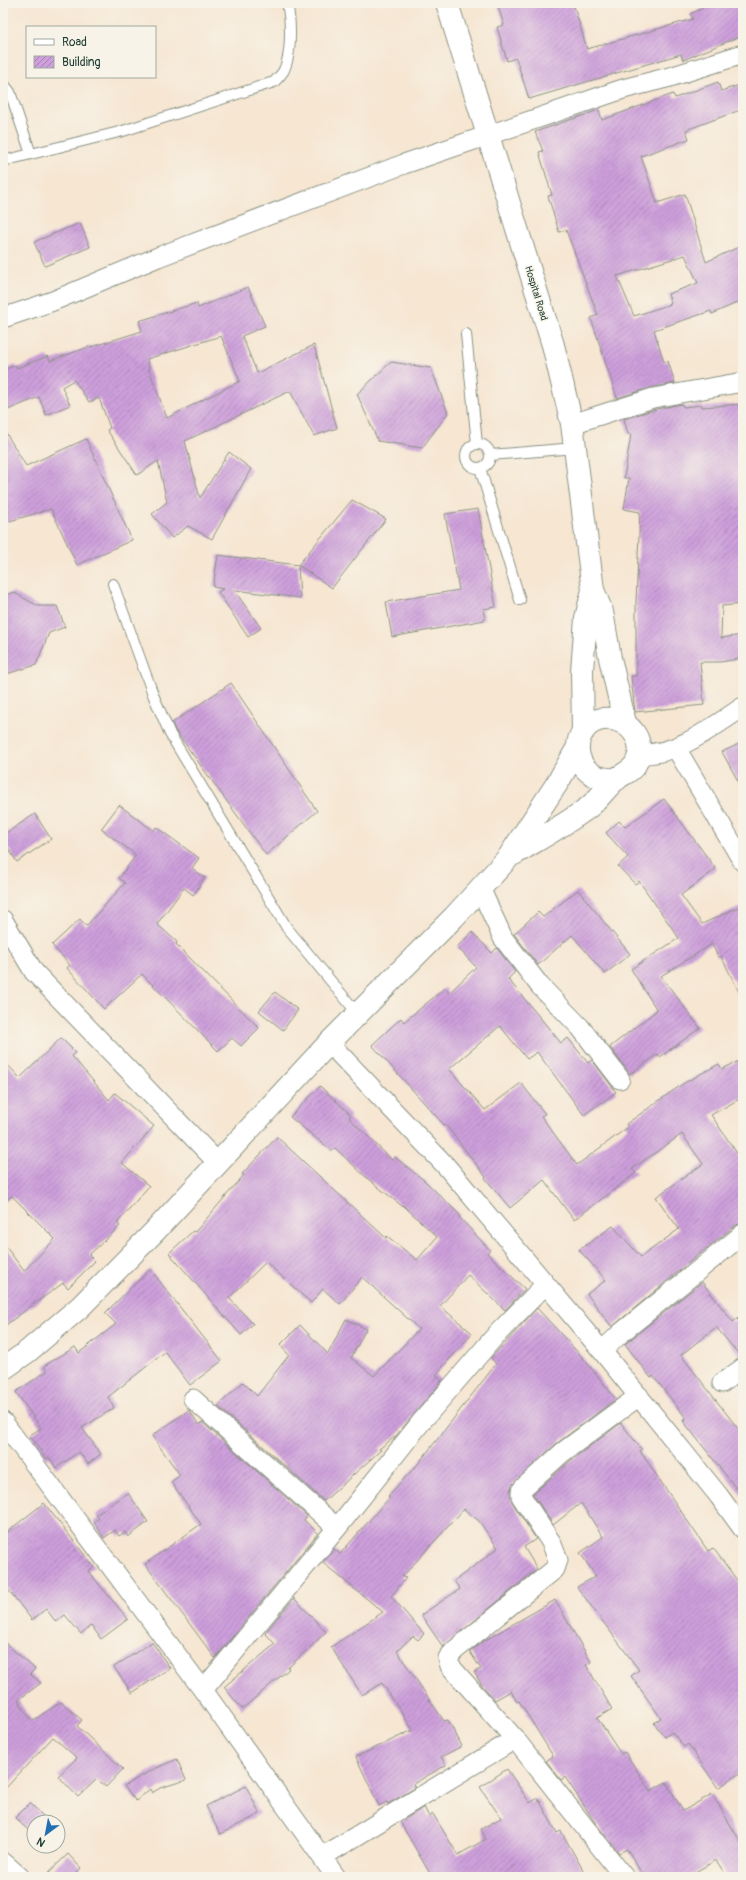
<svg xmlns="http://www.w3.org/2000/svg" width="746" height="1880" font-family="Pangolin,sans-serif">
	<defs>
		<pattern id="building-hatch" width="6" height="6" patternUnits="userSpaceOnUse"><rect width="6" height="6" fill="#cd9fdb"/><path d="M-1 1l2-2M0 6l6-6M5 7l2-2" fill="none" stroke="#a683b2"/></pattern>
	</defs>
	<rect width="100%" height="100%" fill="#f7f3e8"/>
	<filter id="ink" filterUnits="userSpaceOnUse"><feTurbulence type="fractalNoise" baseFrequency=".025" numOctaves="2"/><feDisplacementMap in="SourceGraphic" scale="8" xChannelSelector="R" yChannelSelector="G"/><feConvolveMatrix kernelMatrix="1 2 1 2 8 2 1 2 1" color-interpolation-filters="sRGB"/></filter>
	<filter id="wash" filterUnits="userSpaceOnUse"><feTurbulence type="fractalNoise" baseFrequency=".012" numOctaves="4" result="noise"/><feDisplacementMap in="SourceGraphic" scale="16" xChannelSelector="R" yChannelSelector="G"/><feGaussianBlur stdDeviation="0.9" result="paint"/><feColorMatrix in="noise" values="0 0 0 0 0 0 0 0 0 0 0 0 0 0 0 0 0 1.4 0 .05"/><feComposite in="paint" operator="in"/></filter>
	<g filter="url(#wash)">
		<rect width="100%" height="100%" fill="#f6e6d2"/>
		<g id="blocks">
			<path fill="url(#building-hatch)" fill-rule="evenodd" d="M 497,3 L 573,3 L 587,49 L 693,19 L 690,14 L 703,8 L 701,3 L 743,3 L 743,35 L 683,60 L 681,54 L 529,99 L 516,58 L 507,61 L 497,27 L 504,25 Z
				M 718,82 L 721,91 L 743,84 L 743,109 L 686,130 L 689,139 L 641,156 L 657,203 L 685,194 L 706,262 L 743,245 L 743,300 L 712,314 L 711,311 L 654,330 L 664,362 L 668,361 L 675,383 L 650,388 L 617,398 L 591,318 L 598,315 L 566,230 L 559,232 L 548,196 L 552,195 L 539,152 L 543,151 L 535,132 L 599,110 L 602,120 L 673,94 L 675,98 ZM 685,255 L 698,283 L 668,294 L 671,304 L 634,316 L 617,276 Z
				M 80,223 L 90,247 L 45,266 L 34,242 Z
				M 248,287 L 265,326 L 242,336 L 257,373 L 314,345 L 337,428 L 314,436 L 290,391 L 185,441 L 200,498 L 229,452 L 251,469 L 212,539 L 188,526 L 172,538 L 152,514 L 167,502 L 158,461 L 137,475 L 107,430 L 110,428 L 99,398 L 89,402 L 74,380 L 62,387 L 70,405 L 46,415 L 39,397 L 3,412 L 3,370 L 16,365 L 17,368 L 48,356 L 50,361 L 91,346 L 91,347 L 142,331 L 139,321 L 197,303 L 198,308 ZM 221,336 L 240,381 L 167,418 L 148,367 L 149,367 L 147,359 Z
				M 391,362 L 431,368 L 448,413 L 422,448 L 378,441 L 357,394 Z
				M 682,404 L 683,407 L 702,405 L 702,407 L 743,404 L 743,516 L 740,574 L 743,573 L 743,604 L 722,606 L 721,638 L 743,635 L 743,658 L 721,662 L 700,662 L 704,705 L 635,712 L 631,676 L 636,676 L 636,602 L 640,512 L 624,509 L 629,478 L 624,478 L 631,434 L 628,434 L 624,419 L 656,409 Z
				M 3,428 L 26,466 L 86,439 L 132,540 L 77,565 L 51,509 L 3,523 Z
				M 352,500 L 386,519 L 332,588 L 298,565 Z
				M 478,509 L 496,607 L 483,609 L 485,620 L 392,637 L 386,602 L 459,590 L 445,514 Z
				M 218,555 L 298,565 L 300,598 L 234,590 L 261,628 L 248,637 L 218,592 L 223,589 L 213,587 Z
				M 13,592 L 38,606 L 57,606 L 65,627 L 49,633 L 36,665 L 3,675 L 3,596 Z
				M 231,683 L 317,811 L 266,855 L 175,730 L 172,723 Z
				M 743,742 L 743,790 L 722,752 Z
				M 664,799 L 716,869 L 681,895 L 702,924 L 743,905 L 743,1000 L 721,956 L 718,957 L 712,944 L 661,976 L 700,1028 L 660,1057 L 658,1054 L 630,1074 L 610,1047 L 657,1010 L 631,969 L 679,938 L 639,881 L 635,884 L 618,866 L 628,857 L 606,833 L 619,821 L 625,827 Z
				M 119,805 L 154,831 L 156,827 L 199,858 L 192,868 L 205,878 L 193,895 L 184,888 L 157,924 L 177,942 L 176,944 L 259,1028 L 241,1046 L 232,1038 L 218,1051 L 142,974 L 104,1009 L 67,968 L 70,965 L 52,945 L 80,919 L 86,926 L 125,883 L 119,878 L 136,855 L 101,829 Z
				M 35,814 L 51,839 L 17,862 L 3,840 L 3,835 Z
				M 578,890 L 630,954 L 605,974 L 572,935 L 538,965 L 514,934 L 538,912 L 543,917 Z
				M 472,932 L 492,953 L 497,948 L 515,972 L 508,979 L 561,1043 L 568,1038 L 588,1063 L 592,1060 L 616,1092 L 584,1115 L 537,1052 L 527,1059 L 500,1026 L 449,1069 L 485,1110 L 521,1083 L 545,1114 L 541,1116 L 577,1165 L 628,1127 L 626,1124 L 684,1083 L 719,1064 L 722,1069 L 743,1059 L 743,1097 L 711,1115 L 743,1162 L 743,1223 L 736,1225 L 698,1255 L 612,1327 L 587,1294 L 606,1280 L 579,1250 L 613,1226 L 641,1257 L 679,1229 L 656,1197 L 703,1164 L 682,1134 L 632,1169 L 636,1173 L 574,1220 L 544,1180 L 510,1208 L 485,1178 L 486,1177 L 445,1124 L 444,1125 L 372,1045 L 401,1018 L 404,1022 L 445,988 L 449,993 L 476,967 L 457,947 Z
				M 275,992 L 298,1010 L 283,1030 L 259,1011 Z
				M 61,1038 L 76,1053 L 72,1056 L 109,1100 L 115,1093 L 154,1126 L 122,1163 L 149,1186 L 117,1223 L 120,1226 L 89,1255 L 95,1261 L 68,1288 L 63,1283 L 3,1327 L 3,1243 L 24,1271 L 55,1239 L 12,1196 L 3,1203 L 3,1060 L 20,1078 Z
				M 320,1086 L 351,1115 L 349,1118 L 392,1160 L 395,1157 L 426,1182 L 460,1215 L 459,1217 L 490,1250 L 487,1253 L 525,1289 L 505,1310 L 468,1275 L 440,1306 L 472,1333 L 436,1375 L 442,1381 L 396,1436 L 379,1449 L 381,1450 L 324,1501 L 218,1406 L 243,1382 L 257,1396 L 289,1355 L 280,1345 L 300,1325 L 328,1354 L 346,1319 L 366,1329 L 351,1358 L 374,1376 L 419,1329 L 362,1277 L 340,1304 L 323,1289 L 311,1303 L 266,1262 L 229,1298 L 253,1324 L 241,1335 L 169,1253 L 193,1231 L 195,1232 L 244,1175 L 242,1174 L 277,1137 L 386,1238 L 387,1236 L 417,1260 L 437,1237 L 403,1205 L 402,1206 L 368,1179 L 335,1148 L 332,1151 L 290,1117 Z
				M 150,1269 L 222,1361 L 190,1385 L 165,1352 L 108,1397 L 114,1408 L 82,1428 L 101,1454 L 88,1464 L 79,1452 L 56,1468 L 49,1457 L 46,1459 L 30,1435 L 41,1428 L 16,1392 L 47,1371 L 44,1366 L 75,1347 L 79,1353 L 116,1324 L 105,1313 Z
				M 702,1282 L 733,1322 L 743,1314 L 743,1357 L 741,1357 L 716,1327 L 681,1355 L 743,1435 L 743,1497 L 683,1421 L 686,1418 L 653,1376 L 651,1378 L 625,1344 Z
				M 537,1308 L 583,1358 L 616,1399 L 556,1444 L 512,1485 L 510,1491 L 512,1502 L 536,1539 L 524,1547 L 537,1569 L 443,1647 L 421,1615 L 460,1589 L 454,1581 L 498,1548 L 479,1521 L 464,1509 L 402,1577 L 406,1578 L 391,1596 L 424,1634 L 418,1640 L 413,1636 L 397,1651 L 444,1721 L 448,1720 L 462,1746 L 441,1757 L 446,1765 L 413,1784 L 415,1788 L 388,1804 L 387,1802 L 379,1806 L 356,1757 L 413,1730 L 382,1683 L 362,1695 L 331,1647 L 383,1612 L 323,1563 L 334,1549 L 340,1554 L 390,1497 L 388,1496 L 418,1464 L 496,1364 L 491,1358 Z
				M 189,1410 L 199,1425 L 202,1422 L 307,1516 L 304,1520 L 318,1533 L 215,1658 L 145,1564 L 201,1524 L 171,1482 L 180,1475 L 152,1436 Z
				M 621,1423 L 642,1450 L 640,1451 L 708,1551 L 713,1548 L 743,1588 L 743,1771 L 718,1788 L 688,1744 L 684,1747 L 672,1732 L 665,1737 L 654,1723 L 661,1718 L 631,1676 L 639,1670 L 577,1587 L 596,1576 L 580,1553 L 603,1537 L 581,1503 L 553,1525 L 533,1494 L 570,1461 Z
				M 128,1493 L 148,1522 L 128,1537 L 125,1532 L 119,1536 L 115,1530 L 104,1538 L 94,1522 L 99,1518 L 96,1515 Z
				M 44,1503 L 94,1567 L 88,1571 L 128,1619 L 101,1639 L 91,1625 L 81,1634 L 65,1615 L 56,1622 L 46,1609 L 32,1620 L 3,1583 L 3,1535 Z
				M 294,1598 L 326,1632 L 288,1668 L 289,1669 L 242,1709 L 224,1687 L 275,1644 L 265,1633 Z
				M 555,1600 L 591,1662 L 586,1665 L 612,1709 L 597,1718 L 621,1754 L 625,1752 L 650,1791 L 666,1782 L 683,1811 L 712,1794 L 743,1846 L 743,1877 L 727,1877 L 716,1860 L 687,1877 L 644,1877 L 627,1849 L 619,1853 L 596,1824 L 565,1777 L 561,1780 L 546,1761 L 553,1756 L 519,1701 L 517,1702 L 511,1691 L 495,1700 L 482,1685 L 474,1672 L 481,1669 L 470,1652 L 482,1642 Z
				M 3,1641 L 35,1669 L 30,1674 L 41,1683 L 18,1700 L 32,1721 L 61,1702 L 82,1720 L 77,1726 L 123,1769 L 106,1787 L 97,1779 L 78,1797 L 58,1776 L 77,1758 L 53,1737 L 3,1791 Z
				M 152,1642 L 170,1668 L 132,1693 L 114,1667 Z
				M 177,1759 L 186,1780 L 160,1788 L 152,1793 L 150,1789 L 136,1801 L 124,1786 L 152,1770 Z
				M 507,1769 L 530,1803 L 538,1798 L 557,1833 L 561,1831 L 587,1877 L 432,1877 L 400,1822 L 424,1807 L 429,1817 L 433,1814 L 458,1855 L 486,1839 L 481,1829 L 501,1818 L 480,1787 Z
				M 246,1786 L 260,1814 L 220,1834 L 206,1806 Z
				M 30,1803 L 47,1820 L 42,1822 L 34,1822 L 34,1827 L 28,1830 L 15,1818 Z
				M 68,1854 L 81,1868 L 72,1877 L 44,1877 Z"/>
		</g>
	</g>
	<g filter="url(#ink)">
		<use href="#blocks" fill-opacity="0" stroke="#8a9283" stroke-width="1"/>
		<g fill="none" stroke-linecap="round" stroke-linejoin="round">
			<defs>
				<path id="service" d="M 3,83 L 10,92 L 31,154
					M 3,161 L 123,131 L 274,82 C 278,78 282,74 284,70 C 292,53 291,21 287,3
					M 466,334 L 477,444
					M466 456a12 12 0 1 1 24 0a12 12 0 1 1-24 0Z
					M 490,455 L 575,448
					M 480,468 L 520,600
					M 113,584 L 154,697 L 170,734 L 287,928 L 358,1014"/>
				<path id="minor" d="M 3,318 L 53,301 L 158,257 L 404,164 L 623,89 L 670,77 L 743,54
					M 572,424 L 653,398 L 743,382
					M 676,748 L 743,862
					M 639,754 C 677,756 712,727 743,707
					M 480,888 L 503,938 L 540,986 L 580,1027 L 620,1079
					M 3,920 L 34,972 L 218,1163
					M 329,1043 L 446,1166 L 602,1351 L 719,1496 L 743,1529
					M 602,1351 L 621,1333 L 743,1234
					M 722,1383 L 743,1368
					M 193,1399 L 337,1528
					M 3,1422 L 203,1690 L 336,1877
					M 203,1690 L 337,1528 L 422,1421 L 496,1335 L 545,1285
					M 322,1857 L 515,1739
					M 3,1862 L 20,1877
					M 624,1877 L 515,1739 L 450,1666 L 448,1658 L 455,1650 L 555,1569 L 558,1560 L 551,1542 L 521,1496 L 521,1491 L 524,1487 L 563,1452 L 639,1396"/>
				<path id="tertiary" d="M 447,3 L 553,345 L 572,424 L 593,590 L 602,612 L 610,658 L 625,723
					M 583,732 L 582,671 L 586,618 L 593,590
					M 514,854 C 539,839 565,825 589,807 C 599,799 606,788 616,779 C 623,774 630,772 635,765 C 649,742 628,716 603,719 C 568,723 567,783 617,779
					M 3,1369 L 27,1352 L 80,1307 L 155,1231 L 329,1043 L 454,917 L 508,858 L 558,782 L 578,747"/>
			</defs>
			<use href="#service" stroke="#8a9283" stroke-width="12"/>
			<use href="#minor" stroke="#8a9283" stroke-width="21"/>
			<use href="#tertiary" stroke="#8a9283" stroke-width="24"/>
			<use href="#service" stroke="#fff" stroke-width="10"/>
			<use href="#minor" stroke="#fff" stroke-width="19"/>
			<use href="#tertiary" stroke="#fff" stroke-width="22"/>
		</g>
	</g>
	<g text-anchor="middle" stroke-width="3" stroke-linejoin="round" paint-order="stroke">
		<g font-size="10" fill="#1f3d34" stroke="#f7f3e8">
			<text transform="translate(537 293) rotate(73)" y="4">Hospital Road</text>
		</g>
	</g>
	<rect width="746" height="1880" fill="none" stroke="#f7f3e8" stroke-width="16"/>
	<rect x="26" y="26" width="130" height="52" fill="#f7f3e8" stroke="#a1aaa0"/>
	<rect x="34" y="39" width="20" height="6" fill="#ffffff" stroke="#a1aaa0"/>
	<text x="62" y="46" font-size="12" fill="#1f3d34">Road</text>
	<rect x="34" y="56" width="20" height="12" fill="url(#building-hatch)" stroke="#a1aaa0"/>
	<text x="62" y="66" font-size="12" fill="#1f3d34">Building</text>
	<g transform="translate(46 1834) rotate(212)"><circle r="19" fill="#f7f3e8" stroke="#a1aaa0"/>
	<path d="M0-3L7 15L0 10L-7 15Z" fill="#1f6fb2"/>
	<text y="-6" font-size="11" font-weight="bold" text-anchor="middle" fill="#1f3d34">N</text>
	</g>
</svg>
